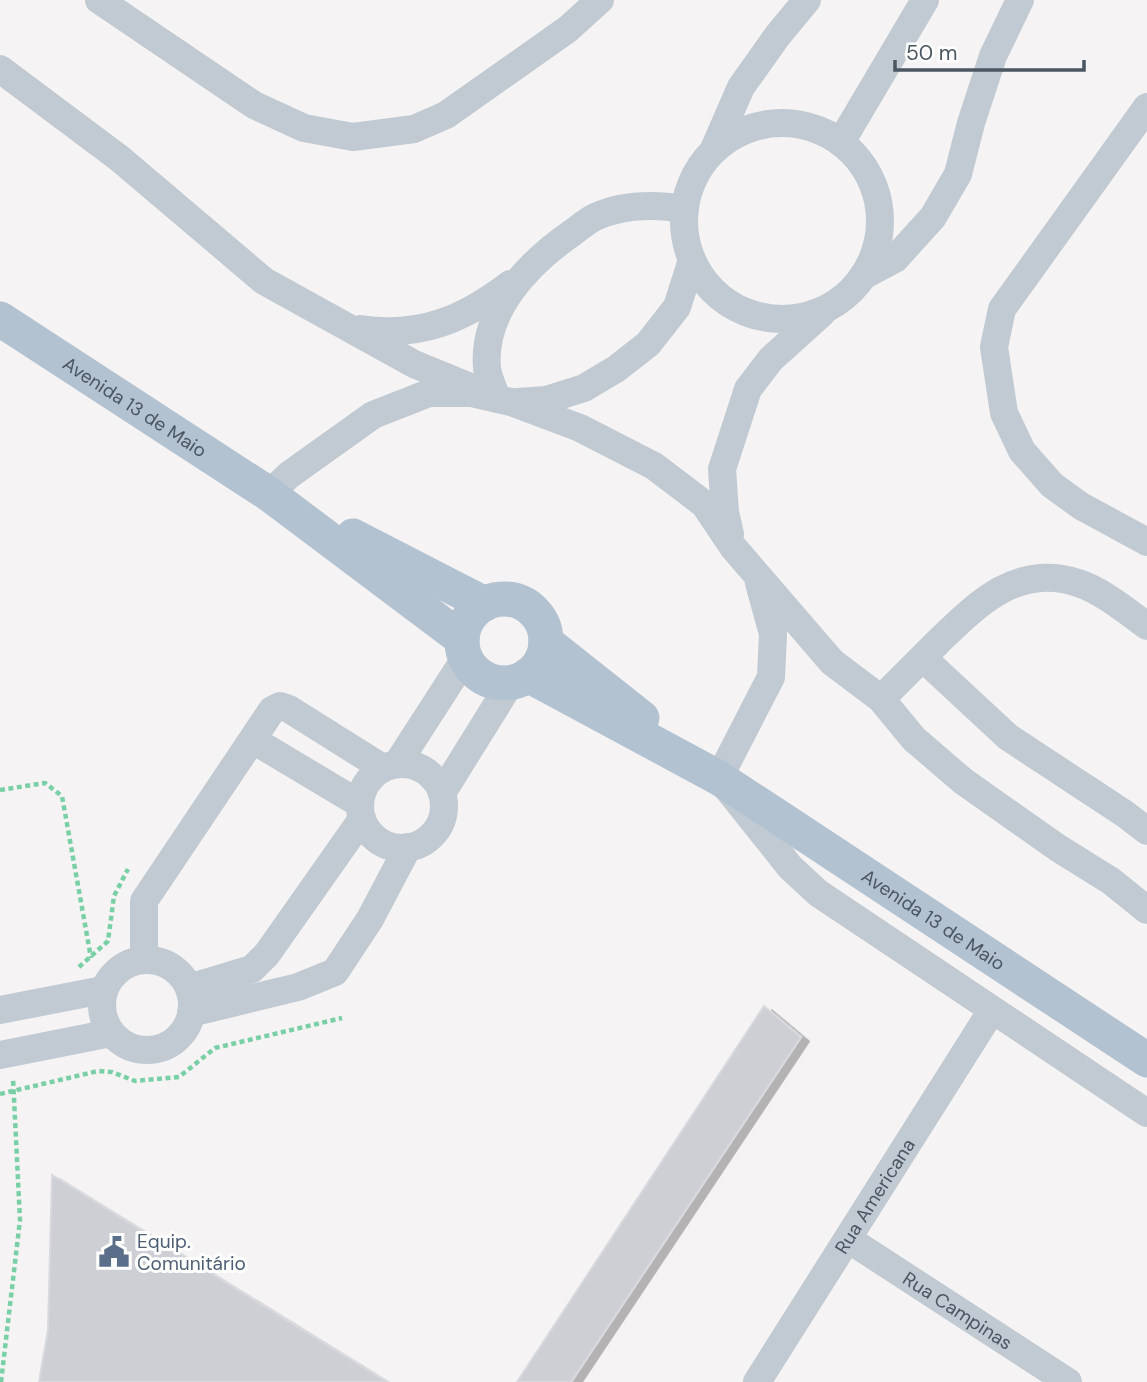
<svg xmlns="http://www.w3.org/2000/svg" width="1147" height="1382" font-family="'DM Sans',sans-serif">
	<defs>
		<filter id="shadow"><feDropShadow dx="8" dy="4.5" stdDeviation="0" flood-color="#0004"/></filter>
	</defs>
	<rect width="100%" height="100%" fill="#f5f3f3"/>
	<path fill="#cdcfd5" stroke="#d7d9de" stroke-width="2" filter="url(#shadow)" d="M 764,1006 L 801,1037 L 571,1382 L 517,1382 Z
		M 52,1175 L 387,1382 L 39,1382 L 48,1330 Z"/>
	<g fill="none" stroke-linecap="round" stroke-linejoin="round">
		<path stroke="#7ad0a6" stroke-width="4.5" stroke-dasharray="5 3.5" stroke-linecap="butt" d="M 0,790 L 45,783 L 62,796 L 91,958
			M 79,967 L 108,941 L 114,896 L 128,869
			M 0,1094 L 98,1071 L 112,1072 L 135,1081 L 179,1077 L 215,1048 L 342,1018
			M 1,1382 L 20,1220 L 13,1078"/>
		<g stroke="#c1cad2" stroke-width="28">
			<path d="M 99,0 L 254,105 L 304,128 L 353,137 L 414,129 L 446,115 L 568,29 L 600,0"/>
			<path d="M 0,69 L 119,158 L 264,281 L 414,364 L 470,387"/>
			<path d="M 1147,107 L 1002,309 L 994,347 L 1004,413 L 1022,451 L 1052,485 L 1081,506 L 1147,542"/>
			<circle cx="782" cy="221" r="98"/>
			<path d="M 841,142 L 925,0"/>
			<path d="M 714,149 L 741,87 L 778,35 L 807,0"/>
			<path d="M 863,276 L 895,259 L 933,217 L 958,174 L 971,123 L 993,56 L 1020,0"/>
			<path d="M 360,329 C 419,338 463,320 510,284"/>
			<path d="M 497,399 C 494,389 488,378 487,368 C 482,310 529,263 572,233 C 579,228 587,221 595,217 C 623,204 655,204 685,209"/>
			<path d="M 518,402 L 546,400 L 584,388 L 616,369 L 648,344 L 677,307 L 692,260"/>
			<path d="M 269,494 L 289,475 L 373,415 L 429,393 L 472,393 L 511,402 L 580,428 L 654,466 L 704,504 L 733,547 L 832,662 L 881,699 L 914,739 L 963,781 L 1058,848 L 1111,881 L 1147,910"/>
			<path d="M 730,534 L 725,512 L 722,469 L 748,389 L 771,359 L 822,313"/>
			<path d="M 759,583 L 773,634 L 771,677 L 719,778 L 790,867 L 818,893 L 1147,1113"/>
			<path d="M 923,658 L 1008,737 L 1125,814 L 1147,831"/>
			<path d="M 881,699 C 900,680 919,661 938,642 C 978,603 1018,563 1078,583 C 1101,590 1128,612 1147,626"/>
			<path d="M 253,740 L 360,804"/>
			<path d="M 397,764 L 466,657"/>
			<circle cx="402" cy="806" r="42"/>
			<path d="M 442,793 L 511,682"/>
			<circle cx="147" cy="1005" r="45"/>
			<path d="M 144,960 L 144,901 L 272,710 L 280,706 L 289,709 L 383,768"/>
			<path d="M 189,988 L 252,969 L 267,954 L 362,819"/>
			<path d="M 0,1010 L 103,990"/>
			<path d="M 191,1013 L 298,987 L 335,972 L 370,919 L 408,847"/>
			<path d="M 0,1055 L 111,1033"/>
			<path id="s1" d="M 848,1239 L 1068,1382"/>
			<path id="s2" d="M 757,1382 L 992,1010"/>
		</g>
		<g stroke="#b3c2d1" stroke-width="35">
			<path id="s3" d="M 0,319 L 269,494 L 462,639"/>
			<path d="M 353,536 L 485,604"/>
			<circle cx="504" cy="641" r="42"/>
			<path d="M 546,642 L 642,718"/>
			<path id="s4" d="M 528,675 L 719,778 L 1147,1060"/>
		</g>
	</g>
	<defs>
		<symbol id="civic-bare" viewBox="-9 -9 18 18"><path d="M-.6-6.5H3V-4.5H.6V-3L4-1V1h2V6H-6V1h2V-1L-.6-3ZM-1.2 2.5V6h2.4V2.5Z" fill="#5c6f8a" stroke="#fff" stroke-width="2.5" paint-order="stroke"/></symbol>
	</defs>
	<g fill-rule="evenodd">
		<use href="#civic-bare" x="92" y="1230" width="44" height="44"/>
	</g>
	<g text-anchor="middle" stroke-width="6" stroke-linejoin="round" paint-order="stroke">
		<g font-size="19" fill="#4a5661" stroke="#fff">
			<text dy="7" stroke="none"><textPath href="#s3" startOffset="161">Avenida 13 de Maio</textPath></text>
			<text dy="7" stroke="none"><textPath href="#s4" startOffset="474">Avenida 13 de Maio</textPath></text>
			<text dy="7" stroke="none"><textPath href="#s2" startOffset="220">Rua Americana</textPath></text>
			<text dy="7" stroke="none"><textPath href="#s1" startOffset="131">Rua Campinas</textPath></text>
		</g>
		<g font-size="19" fill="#4e5e75" stroke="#fff" text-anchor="start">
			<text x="137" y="1248">Equip.<tspan x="137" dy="22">Comunitário</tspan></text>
		</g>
	</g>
	<path d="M895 60v10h189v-10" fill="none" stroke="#4a5661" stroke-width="3.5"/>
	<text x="906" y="60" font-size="21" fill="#4a5661" stroke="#ffffff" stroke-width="5" paint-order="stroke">50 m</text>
</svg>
